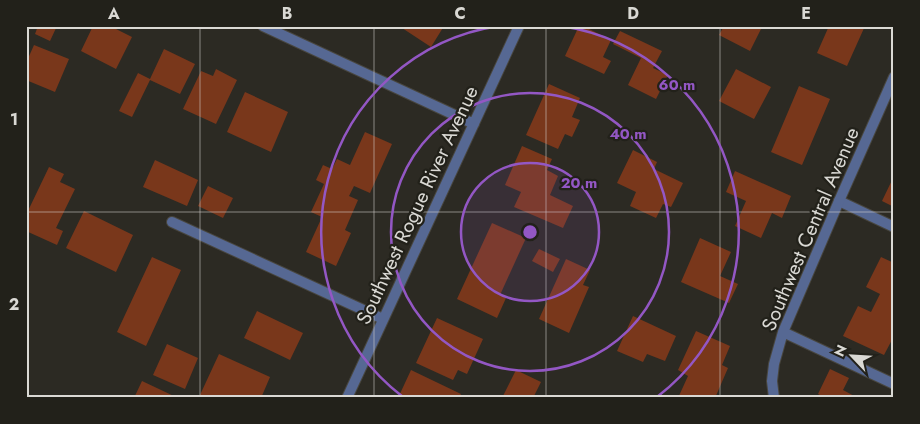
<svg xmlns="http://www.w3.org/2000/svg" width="920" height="424" font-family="Jost,sans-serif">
	<rect width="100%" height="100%" fill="#2c2a23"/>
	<path fill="#79371b" d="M 38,26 L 57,26 L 50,41 L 35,34 Z
		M 93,26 L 110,26 L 132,37 L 116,69 L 81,51 Z
		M 399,26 L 444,26 L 431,47 Z
		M 579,26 L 583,26 L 611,40 L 603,57 L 611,61 L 604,74 L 565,56 Z
		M 724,26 L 756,26 L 761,29 L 750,51 L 719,35 Z
		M 829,26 L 865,26 L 847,66 L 817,53 Z
		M 620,31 L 662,51 L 653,68 L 668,75 L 656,99 L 628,85 L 641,58 L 613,44 Z
		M 34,45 L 69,59 L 55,92 L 26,80 L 26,63 Z
		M 164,49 L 195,64 L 180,94 L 150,80 L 132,117 L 119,111 L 138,73 L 150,79 Z
		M 216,69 L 237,80 L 216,124 L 183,109 L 201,71 L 213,76 Z
		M 736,69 L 771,87 L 754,119 L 719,101 Z
		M 549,84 L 580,98 L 572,117 L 580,120 L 572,137 L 565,134 L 558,149 L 526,135 Z
		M 799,86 L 830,99 L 802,165 L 771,152 Z
		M 245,92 L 288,112 L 271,152 L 227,132 Z
		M 365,132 L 392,144 L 370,193 L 354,186 L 349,196 L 358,200 L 345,230 L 351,233 L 336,266 L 306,252 L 322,217 L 311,212 L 324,184 L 316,180 L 323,165 L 332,169 L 337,159 L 350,165 Z
		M 522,146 L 552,159 L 547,170 L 558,176 L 550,195 L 573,206 L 563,228 L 514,207 L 521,192 L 505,185 Z
		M 633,150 L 657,162 L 654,169 L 683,183 L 671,207 L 663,204 L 656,218 L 630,206 L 636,192 L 617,183 Z
		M 155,160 L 198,180 L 187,206 L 143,187 Z
		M 49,167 L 64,174 L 60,182 L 75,189 L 56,228 L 63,231 L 57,245 L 26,231 L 26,215 Z
		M 735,171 L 791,196 L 782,218 L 772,213 L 761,238 L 735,226 L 746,201 L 726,192 Z
		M 894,176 L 894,207 L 882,201 Z
		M 208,186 L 233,198 L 223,218 L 198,206 Z
		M 84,211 L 133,235 L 116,272 L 66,248 Z
		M 492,223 L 526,238 L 500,295 L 506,298 L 497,318 L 457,299 Z
		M 700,238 L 731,252 L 720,276 L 738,284 L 729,303 L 681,282 Z
		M 539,249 L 560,259 L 553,272 L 532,261 Z
		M 152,257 L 181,270 L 146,346 L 117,332 Z
		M 881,257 L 894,263 L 894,336 L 884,355 L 843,336 L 858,306 L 871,312 L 880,294 L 866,287 Z
		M 566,259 L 590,270 L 583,285 L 589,287 L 569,333 L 539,319 Z
		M 257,311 L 303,333 L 290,360 L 244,338 Z
		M 633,316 L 676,336 L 665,361 L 647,354 L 643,362 L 617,351 Z
		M 437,318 L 483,339 L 467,374 L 458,370 L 453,380 L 416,363 Z
		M 696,331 L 730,346 L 722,365 L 728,368 L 715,398 L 678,398 L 688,376 L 678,370 Z
		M 167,344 L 198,358 L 185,389 L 153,375 Z
		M 219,354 L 270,377 L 261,398 L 205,398 L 200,395 Z
		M 830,369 L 849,378 L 843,390 L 858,398 L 825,398 L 818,394 Z
		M 411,370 L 461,394 L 459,398 L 398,398 Z
		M 516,370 L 541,382 L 533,398 L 502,398 Z
		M 142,381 L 178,398 L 134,398 Z"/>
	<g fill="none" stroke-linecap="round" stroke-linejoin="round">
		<defs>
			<path id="lane" d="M 839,201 L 894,227"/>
			<path id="street" d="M 263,26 L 474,124
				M 172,222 L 383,319
				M 783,332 L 894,384
				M 347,398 L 519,26
				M 774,398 L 772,381 L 774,364 L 783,332 L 839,201 L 894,77"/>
		</defs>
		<use href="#lane" stroke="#48463f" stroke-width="12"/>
		<use href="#street" stroke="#48463f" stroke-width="12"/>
		<use href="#lane" stroke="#566893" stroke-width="10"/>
		<use href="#street" stroke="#566893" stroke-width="10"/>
	</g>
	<path fill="none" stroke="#dad9d4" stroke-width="1" stroke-opacity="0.55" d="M 200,26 L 200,398M 374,26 L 374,398M 546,26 L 546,398M 720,26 L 720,398M 26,212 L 894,212"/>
	<circle cx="530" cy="232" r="69" fill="#9357c4" fill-opacity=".12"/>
	<g fill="none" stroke="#9357c4" stroke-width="2.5">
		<circle cx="530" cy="232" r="69"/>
		<circle cx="530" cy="232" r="139"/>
		<path d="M403 397A208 208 0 0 1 499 26M561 26A208 208 0 0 1 657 397"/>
	</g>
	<g text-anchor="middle" stroke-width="4.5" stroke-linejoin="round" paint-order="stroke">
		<g font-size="20" fill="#dad9d4" stroke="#22211a">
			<text transform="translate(417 205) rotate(-65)" y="7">Southwest Rogue River Avenue</text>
			<text transform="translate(810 229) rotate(-67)" y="7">Southwest Central Avenue</text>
		</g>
	</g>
	<circle cx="530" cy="232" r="8" fill="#9357c4" stroke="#22211a" stroke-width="2.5"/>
	<g font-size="15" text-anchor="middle" font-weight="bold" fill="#9357c4" stroke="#22211a" stroke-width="4.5" stroke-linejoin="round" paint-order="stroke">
		<text x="677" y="90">60 m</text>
		<text x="628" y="139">40 m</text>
		<text x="579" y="188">20 m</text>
	</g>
	<rect width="920" height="424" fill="none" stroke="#22211a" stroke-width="55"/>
	<g transform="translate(852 356) rotate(295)" stroke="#22211a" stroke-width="4" paint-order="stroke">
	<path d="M0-4L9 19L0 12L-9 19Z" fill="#dad9d4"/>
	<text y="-8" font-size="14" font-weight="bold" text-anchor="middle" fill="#dad9d4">N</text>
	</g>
	<rect x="28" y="28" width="864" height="368" fill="none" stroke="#dad9d4" stroke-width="2"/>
	<g font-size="16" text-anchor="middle" font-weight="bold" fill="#dad9d4">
		<text x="114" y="19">A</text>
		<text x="287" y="19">B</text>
		<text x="460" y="19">C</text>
		<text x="633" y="19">D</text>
		<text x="806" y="19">E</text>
		<text x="14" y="125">1</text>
		<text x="14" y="310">2</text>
	</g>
</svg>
